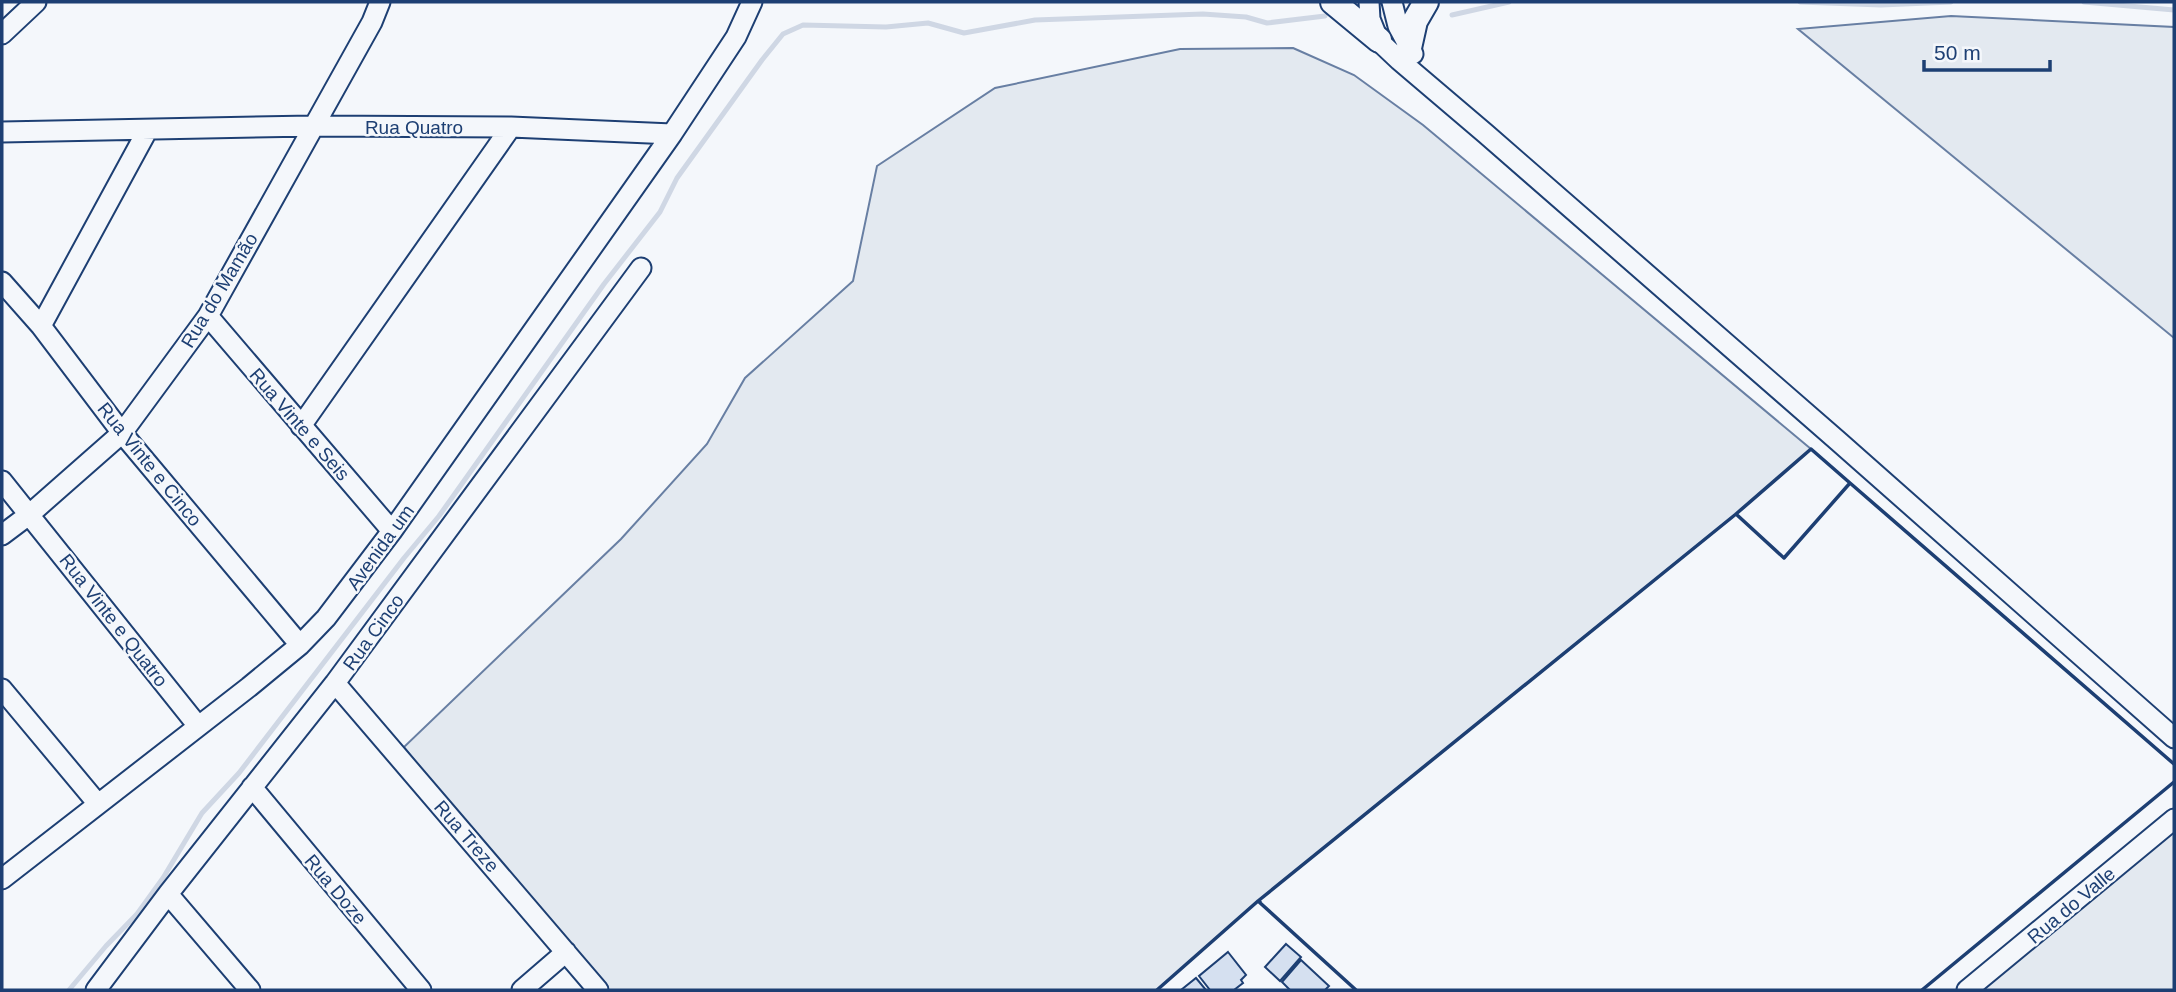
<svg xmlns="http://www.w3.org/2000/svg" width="2176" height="992" font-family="Helvetica,sans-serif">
	<rect width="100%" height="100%" fill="#f4f7fb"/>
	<path fill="#e3e9f0" stroke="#687fa3" stroke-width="2" d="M 1951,16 L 2174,27 L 2174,338 L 1798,29 Z
		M 1293,48 L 1354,75 L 1423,125 L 1811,449 L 1736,514 L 1258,901 L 1157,990 L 595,990 L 404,747 L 621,539 L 707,444 L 745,378 L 853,281 L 877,166 L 995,88 L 1180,49 Z
		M 2174,824 L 2174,990 L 1970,990 Z"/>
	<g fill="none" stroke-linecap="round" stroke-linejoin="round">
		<path stroke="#cfd7e4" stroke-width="5" d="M 1800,2 L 1881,5 L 1951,2
			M 2084,2 L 2174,10
			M 1452,15 L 1509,2
			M 69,990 L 106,946 L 137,914 L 163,878 L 202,813 L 239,773 L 404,558 L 439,516 L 604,284 L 660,212 L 677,178 L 762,60 L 783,34 L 803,25 L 886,27 L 928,23 L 964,33 L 1035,20 L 1203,14 L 1246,17 L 1267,23 L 1325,16"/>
	</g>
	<path fill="#d5e0f0" stroke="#1d3f73" stroke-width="2" d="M 1286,944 L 1301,957 L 1280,981 L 1265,967 Z
		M 1228,952 L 1246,975 L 1241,980 L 1243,983 L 1234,990 L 1210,990 L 1199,976 Z
		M 1301,960 L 1329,986 L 1325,990 L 1288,990 L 1289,989 L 1282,982 Z
		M 1196,978 L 1206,990 L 1181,990 Z"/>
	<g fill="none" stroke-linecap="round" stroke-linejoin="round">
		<defs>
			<path id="minor" d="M 1369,2 L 1370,19 L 1376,34 L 1381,43 L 1399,60 L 1486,134 L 1838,441 L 2174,738
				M 1392,2 L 1398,26 L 1413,54
				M 2,34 L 36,2
				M 2,132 L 312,126 L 511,127 L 672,134 L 736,37 L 752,2
				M 2,282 L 41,326 L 122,433 L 300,645
				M 208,316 L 392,531
				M 41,326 L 147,131
				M 301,426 L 511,127
				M 2,481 L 198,726
				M 2,535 L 30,514 L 122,433 L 208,316 L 372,22 L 380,2
				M 335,683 L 598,990
				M 2,689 L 98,804
				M 252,787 L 421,990
				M 2,879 L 249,687 L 300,645 L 326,618 L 392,531 L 672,134
				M 168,894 L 250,990
				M 96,990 L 168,894 L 335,683 L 641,268
				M 522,990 L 566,952
				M 1967,990 L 2174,819"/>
			<path id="major" d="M 1333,2 L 1379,40
				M 1409,48 L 1415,21 L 1426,2"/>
		</defs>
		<use href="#minor" stroke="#1d3f73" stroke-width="23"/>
		<use href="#major" stroke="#1d3f73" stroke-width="28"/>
		<use href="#minor" stroke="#f4f7fb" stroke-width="19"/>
		<use href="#major" stroke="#f4f7fb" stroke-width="24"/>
		<path stroke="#1d3f73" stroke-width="3.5" d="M 1811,449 L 1850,483 L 1784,558 L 1736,514 Z
			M 1157,990 L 1258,901 L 1260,902
			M 1356,990 L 1258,901 L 1736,514 L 1784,558 L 1850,483 L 2174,764
			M 1922,990 L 2174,782"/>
	</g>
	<g text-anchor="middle" stroke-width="5" stroke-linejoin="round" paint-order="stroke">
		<g font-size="19" fill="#1d3f73" stroke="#f4f7fb">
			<text x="414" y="134">Rua Quatro</text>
			<text transform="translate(219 290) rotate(-59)" y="7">Rua do Mamão</text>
			<text transform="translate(300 424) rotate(49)" y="7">Rua Vinte e Seis</text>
			<text transform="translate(150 464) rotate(51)" y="7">Rua Vinte e Cinco</text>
			<text transform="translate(380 547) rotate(-54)" y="7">Avenida um</text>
			<text transform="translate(114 620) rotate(52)" y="7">Rua Vinte e Quatro</text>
			<text transform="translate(373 632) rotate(-54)" y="7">Rua Cinco</text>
			<text transform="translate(467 836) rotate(49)" y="7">Rua Treze</text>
			<text transform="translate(336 889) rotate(50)" y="7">Rua Doze</text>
			<text transform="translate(2071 905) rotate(-40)" y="7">Rua do Valle</text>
		</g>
	</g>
	<rect width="2176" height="992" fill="none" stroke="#1d3f73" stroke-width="7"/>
	<path d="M1924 60v10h126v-10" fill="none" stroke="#1d3f73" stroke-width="3.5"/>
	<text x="1934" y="60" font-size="21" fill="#1d3f73" stroke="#f4f7fb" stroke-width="5" paint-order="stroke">50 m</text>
</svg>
